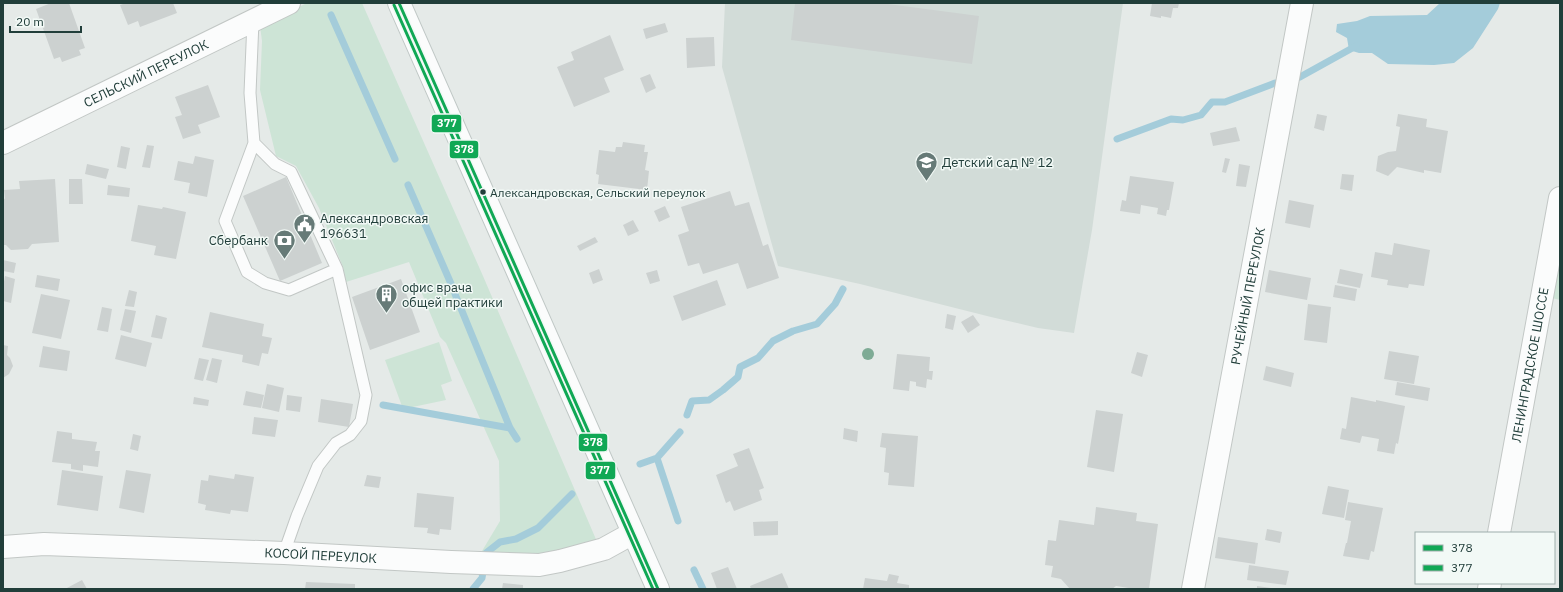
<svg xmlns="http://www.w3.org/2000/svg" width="1563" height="592" font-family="'IBM Plex Sans',sans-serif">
	<rect width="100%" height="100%" fill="#e5eae8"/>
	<path fill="#d2dcd8" d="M 725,3 L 1123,3 L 1092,230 L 1074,333 L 1038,328 L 991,317 L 860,284 L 778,266 L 722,67 Z"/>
	<path fill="#cde4d6" d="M 307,3 L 362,3 L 483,276 L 598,544 L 545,559 L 479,556 L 500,521 L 499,461 L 446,343 L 440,337 L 409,262 L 346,282 L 343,267 L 319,208 L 296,166 L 276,156 L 260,90 L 262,41 L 260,26 Z
		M 1560,260 L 1560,300 L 1552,298 Z
		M 439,342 L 452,381 L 441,385 L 446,400 L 403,409 L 385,360 Z"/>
	<path fill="#a4ccda" d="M 1440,3 L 1500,3 L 1498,9 L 1473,48 L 1454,63 L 1434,65 L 1388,64 L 1372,53 L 1359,53 L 1349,50 L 1347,38 L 1336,32 L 1337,24 L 1357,21 L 1370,16 L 1427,15 Z"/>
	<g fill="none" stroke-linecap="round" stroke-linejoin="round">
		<path stroke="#a4ccda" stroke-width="7" d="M 331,15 L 395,159
			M 1300,77 L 1356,46
			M 1117,139 L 1171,119 L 1183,120 L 1201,115 L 1212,102 L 1225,102 L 1275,83
			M 408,185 L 452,286
			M 455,294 L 510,428 L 517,439
			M 383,405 L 510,428
			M 687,415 L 692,401 L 709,400 L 723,390 L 738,377 L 740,367 L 758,358 L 773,341 L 793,331 L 817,324 L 835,304 L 843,289
			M 657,458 L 678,521
			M 640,464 L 657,458 L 680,432
			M 694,570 L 703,589
			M 473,589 L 482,578 L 486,553 L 500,542 L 516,539 L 538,528 L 572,494"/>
	</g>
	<path fill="#ccd1d0" d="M 51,3 L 69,3 L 85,48 L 79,50 L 81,55 L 62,62 L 60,57 L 54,59 L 36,9 Z
		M 126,3 L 173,3 L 177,13 L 140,27 L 138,21 L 128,25 L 120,5 Z
		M 795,3 L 880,3 L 979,16 L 972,64 L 791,40 Z
		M 1152,3 L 1179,3 L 1178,8 L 1173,8 L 1171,18 L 1161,16 L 1161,18 L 1150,16 Z
		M 665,23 L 668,32 L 646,39 L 643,29 Z
		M 610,35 L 624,70 L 604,78 L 610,92 L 574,107 L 557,67 L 574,60 L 571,52 Z
		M 714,37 L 715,66 L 687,68 L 686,38 Z
		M 650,74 L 656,88 L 646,93 L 640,78 Z
		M 208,85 L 220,117 L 198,125 L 201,133 L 183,139 L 175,117 L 182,115 L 175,97 Z
		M 1317,114 L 1327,116 L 1324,131 L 1314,128 Z
		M 1398,114 L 1427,119 L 1426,127 L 1448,131 L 1441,173 L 1424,170 L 1424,173 L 1397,167 L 1388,176 L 1376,171 L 1378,156 L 1388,152 L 1396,151 L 1400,127 L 1396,126 Z
		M 1236,127 L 1240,141 L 1213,146 L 1210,133 Z
		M 623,142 L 645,145 L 644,152 L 648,152 L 645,170 L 649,171 L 647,190 L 598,184 L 599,175 L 596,174 L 599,150 L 615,152 L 616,147 L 622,147 Z
		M 147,145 L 154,146 L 150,168 L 142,167 Z
		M 121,146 L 130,148 L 126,169 L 117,167 Z
		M 195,156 L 214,160 L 207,197 L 188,193 L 190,183 L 174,180 L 178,161 L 193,164 Z
		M 1225,158 L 1230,159 L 1226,173 L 1222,172 Z
		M 87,164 L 109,169 L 106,179 L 85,174 Z
		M 1239,164 L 1250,166 L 1246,187 L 1236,186 Z
		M 1342,174 L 1354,175 L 1352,191 L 1340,189 Z
		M 1130,176 L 1174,182 L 1169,210 L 1167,210 L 1166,216 L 1157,214 L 1158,208 L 1141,205 L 1140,214 L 1120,211 L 1122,200 L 1126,201 Z
		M 286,177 L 322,263 L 280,281 L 243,196 Z
		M 55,179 L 59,242 L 32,244 L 28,249 L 11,250 L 6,245 L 3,245 L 3,198 L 5,199 L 4,190 L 20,189 L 19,181 Z
		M 69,179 L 82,179 L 83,204 L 69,204 Z
		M 108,185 L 130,188 L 129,197 L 107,195 Z
		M 730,191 L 735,206 L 749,202 L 763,246 L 768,244 L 779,278 L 747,289 L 738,263 L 703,274 L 699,263 L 688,266 L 678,235 L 689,231 L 681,207 Z
		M 1289,200 L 1314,205 L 1310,228 L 1285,223 Z
		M 138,205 L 162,209 L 163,207 L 186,212 L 176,259 L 154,255 L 156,246 L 131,241 Z
		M 665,206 L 670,217 L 659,222 L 654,211 Z
		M 633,220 L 639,231 L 628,236 L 623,225 Z
		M 595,237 L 598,242 L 580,251 L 577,246 Z
		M 1394,243 L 1430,250 L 1424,286 L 1409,284 L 1408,288 L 1387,285 L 1388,280 L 1371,277 L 1375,252 L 1392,255 Z
		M 3,260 L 16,263 L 14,273 L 3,271 Z
		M 599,269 L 603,280 L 593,284 L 589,273 Z
		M 1340,269 L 1363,274 L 1360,288 L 1337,283 Z
		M 657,270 L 660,281 L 650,284 L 646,273 Z
		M 1269,270 L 1311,278 L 1307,300 L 1265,292 Z
		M 37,275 L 60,279 L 58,291 L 35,287 Z
		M 5,276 L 15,279 L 11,303 L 3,301 L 3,287 Z
		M 401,279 L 420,332 L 370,350 L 352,297 Z
		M 717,280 L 726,305 L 682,321 L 673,296 Z
		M 1335,285 L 1357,289 L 1355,301 L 1333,297 Z
		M 129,290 L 137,292 L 134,307 L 125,306 Z
		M 41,294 L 70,300 L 61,339 L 32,333 Z
		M 1308,304 L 1331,307 L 1327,343 L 1304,340 Z
		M 102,307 L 112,309 L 108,332 L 97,330 Z
		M 125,309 L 136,311 L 131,333 L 120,330 Z
		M 210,312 L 264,324 L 262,336 L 272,338 L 268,354 L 262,353 L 259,366 L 242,362 L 243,355 L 202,347 Z
		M 947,314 L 956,316 L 953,330 L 945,328 Z
		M 156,315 L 167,318 L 162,339 L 151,337 Z
		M 973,315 L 980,325 L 968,333 L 961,322 Z
		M 121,335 L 152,343 L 146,367 L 115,359 Z
		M 3,345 L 8,346 L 7,355 L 10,358 L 13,366 L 9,374 L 3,378 Z
		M 43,346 L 70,351 L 67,371 L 39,367 Z
		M 1389,351 L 1419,356 L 1414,384 L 1384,379 Z
		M 1137,352 L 1148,355 L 1142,377 L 1131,373 Z
		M 897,354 L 930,357 L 929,371 L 933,371 L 932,380 L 927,379 L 926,388 L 916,386 L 916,382 L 910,381 L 909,391 L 893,389 Z
		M 199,358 L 209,360 L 203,381 L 194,379 Z
		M 212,358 L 222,360 L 217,383 L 206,380 Z
		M 1266,366 L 1294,373 L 1291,387 L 1263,380 Z
		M 1397,382 L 1430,388 L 1428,401 L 1395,395 Z
		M 267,384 L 284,388 L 279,412 L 262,408 Z
		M 246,391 L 264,395 L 261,408 L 243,405 Z
		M 287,395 L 302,397 L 300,412 L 286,410 Z
		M 194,397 L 209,400 L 208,406 L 193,404 Z
		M 1351,397 L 1376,402 L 1376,400 L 1405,406 L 1398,444 L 1396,443 L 1394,454 L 1377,451 L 1379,439 L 1362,436 L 1360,443 L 1340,439 L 1342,428 L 1346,429 Z
		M 321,399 L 353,404 L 349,427 L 318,422 Z
		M 1096,410 L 1123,414 L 1114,472 L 1087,467 Z
		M 254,417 L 278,420 L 275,437 L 252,434 Z
		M 844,428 L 858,431 L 857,442 L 843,439 Z
		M 57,431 L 72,433 L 72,439 L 97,442 L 95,451 L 100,451 L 98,467 L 83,465 L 83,471 L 71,469 L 71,464 L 52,462 Z
		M 882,433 L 918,436 L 914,487 L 888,485 L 889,473 L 884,472 L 886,448 L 880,447 Z
		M 133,434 L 141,436 L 138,451 L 130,449 Z
		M 749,448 L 764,488 L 759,490 L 762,500 L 734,511 L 730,501 L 726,503 L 716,475 L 738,466 L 733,454 Z
		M 62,470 L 103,476 L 98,511 L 57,505 Z
		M 126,470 L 151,474 L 144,513 L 119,508 Z
		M 235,474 L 254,477 L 248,512 L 231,510 L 230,514 L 205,510 L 206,505 L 198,503 L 201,480 L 208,481 L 209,475 L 234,479 Z
		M 367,475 L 381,477 L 379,488 L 364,486 Z
		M 1328,486 L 1349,490 L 1344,518 L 1322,514 Z
		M 417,493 L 454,497 L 451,530 L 440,529 L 439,535 L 427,533 L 428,528 L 414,527 Z
		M 1348,502 L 1383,508 L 1374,552 L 1371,551 L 1369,560 L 1343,556 L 1346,543 L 1347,543 L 1351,521 L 1345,520 Z
		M 1096,507 L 1137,513 L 1136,521 L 1158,524 L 1149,589 L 1135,589 L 1116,586 L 1112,589 L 1070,589 L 1061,579 L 1051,577 L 1053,566 L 1045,565 L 1048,540 L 1056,541 L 1059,520 L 1094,525 Z
		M 778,521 L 778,535 L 754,536 L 753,522 Z
		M 1267,529 L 1282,532 L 1280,543 L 1265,540 Z
		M 1218,537 L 1258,543 L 1255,564 L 1215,558 Z
		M 1249,565 L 1289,571 L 1286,585 L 1247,580 Z
		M 728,567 L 737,589 L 717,589 L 711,573 Z
		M 782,573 L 789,589 L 751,589 L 750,586 Z
		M 889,574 L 899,576 L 897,583 L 909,585 L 909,589 L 863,589 L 865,578 L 887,581 Z
		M 82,580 L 87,589 L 65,589 Z
		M 306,582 L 355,584 L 355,589 L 305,589 Z
		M 503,583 L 523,585 L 523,589 L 502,589 Z
		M 1257,586 L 1271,588 L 1271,589 L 1257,589 Z"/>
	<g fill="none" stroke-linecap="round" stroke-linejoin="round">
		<defs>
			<path id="lane" d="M 253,21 L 250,93 L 254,143 L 225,221 L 247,272 L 265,283 L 289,290 L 337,269 L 291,172 L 275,164 L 254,143
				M 284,553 L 297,516 L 318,466 L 336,443 L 350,435 L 361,421 L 366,395 L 337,269"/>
			<g id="street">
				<path id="s1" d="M 3,143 L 289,3"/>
				<path id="s2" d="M 1499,533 L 1560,198"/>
				<path id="s3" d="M 3,547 L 44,544 L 284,553 L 451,562 L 539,565 L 560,561 L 604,549 L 633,533"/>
				<path id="s4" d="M 1193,589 L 1302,3"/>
				<path d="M 1489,589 L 1490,583"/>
			</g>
			<path id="secondary" d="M 399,3 L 658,589"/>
		</defs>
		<use href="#lane" stroke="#c2c7c5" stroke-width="13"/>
		<use href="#street" stroke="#c2c7c5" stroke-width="24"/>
		<use href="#secondary" stroke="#c0c8c6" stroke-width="24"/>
		<use href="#lane" stroke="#fbfcfc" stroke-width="11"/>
		<use href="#street" stroke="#fbfcfc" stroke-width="22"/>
		<use href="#secondary" stroke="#fbfcfc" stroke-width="22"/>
		<defs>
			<path id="bus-1" d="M 399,3 L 658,589"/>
			<path id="bus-2" d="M 394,5 L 653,589"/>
		</defs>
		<use href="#bus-1" stroke="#f2f9f6" stroke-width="6"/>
		<use href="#bus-2" stroke="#f2f9f6" stroke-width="6"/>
		<use href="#bus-1" stroke="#10a855" stroke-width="3"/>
		<use href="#bus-2" stroke="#10a855" stroke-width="3"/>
	</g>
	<circle fill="#7eab95" cx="868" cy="354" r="6"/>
	<defs>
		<symbol id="school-pin" viewBox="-11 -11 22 30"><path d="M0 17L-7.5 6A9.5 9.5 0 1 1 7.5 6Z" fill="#667a77" stroke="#f2f9f6"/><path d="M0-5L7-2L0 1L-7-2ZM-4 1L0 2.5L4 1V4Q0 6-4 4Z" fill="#fff"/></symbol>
		<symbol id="civic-pin" viewBox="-11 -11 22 30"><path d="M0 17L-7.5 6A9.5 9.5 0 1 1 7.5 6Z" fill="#667a77" stroke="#f2f9f6"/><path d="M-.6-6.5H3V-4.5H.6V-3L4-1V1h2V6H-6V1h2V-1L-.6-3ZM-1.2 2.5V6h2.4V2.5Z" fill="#fff"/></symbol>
		<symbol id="bank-pin" viewBox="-11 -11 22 30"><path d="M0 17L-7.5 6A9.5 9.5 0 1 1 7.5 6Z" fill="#667a77" stroke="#f2f9f6"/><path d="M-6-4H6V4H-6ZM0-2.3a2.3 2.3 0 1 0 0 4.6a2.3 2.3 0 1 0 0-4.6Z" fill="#fff"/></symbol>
		<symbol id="building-pin" viewBox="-11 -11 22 30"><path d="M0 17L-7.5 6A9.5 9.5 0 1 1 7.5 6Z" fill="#667a77" stroke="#f2f9f6"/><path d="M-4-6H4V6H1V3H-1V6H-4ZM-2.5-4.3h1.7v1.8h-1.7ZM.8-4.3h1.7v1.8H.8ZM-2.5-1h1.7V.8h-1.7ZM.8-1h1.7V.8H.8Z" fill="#fff"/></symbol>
	</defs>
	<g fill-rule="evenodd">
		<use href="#school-pin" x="914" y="150" width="25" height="34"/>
		<use href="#civic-pin" x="292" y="212" width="25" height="34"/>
		<use href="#bank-pin" x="272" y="228" width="25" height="34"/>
		<use href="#building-pin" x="374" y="282" width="25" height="34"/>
	</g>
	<circle fill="#213e3a" stroke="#f2f9f6" stroke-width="1.5" cx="483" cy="192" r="3.5"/>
	<g text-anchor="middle" stroke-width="3" stroke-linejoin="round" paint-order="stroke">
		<g font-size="12" fill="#213e3a" stroke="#f2f9f6" text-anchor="start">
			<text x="490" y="197">Александровская, Сельский переулок</text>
		</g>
		<g font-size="13" fill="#213e3a" stroke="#f2f9f6">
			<text dy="5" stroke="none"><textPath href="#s1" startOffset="159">СЕЛЬСКИЙ ПЕРЕУЛОК</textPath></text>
			<text dy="5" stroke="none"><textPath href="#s4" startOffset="298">РУЧЕЙНЫЙ ПЕРЕУЛОК</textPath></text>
			<text dy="5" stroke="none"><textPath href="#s2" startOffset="171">ЛЕНИНГРАДСКОЕ ШОССЕ</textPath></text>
			<text dy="5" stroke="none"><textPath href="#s3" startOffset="318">КОСОЙ ПЕРЕУЛОК</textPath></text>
		</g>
		<g font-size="13" fill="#213e3a" stroke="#f2f9f6" text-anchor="start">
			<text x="942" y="167">Детский сад № 12</text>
			<text x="320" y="223">Александровская<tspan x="320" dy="15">196631</tspan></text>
			<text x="268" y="245" text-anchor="end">Сбербанк</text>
			<text x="402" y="292">офис врача<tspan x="402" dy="15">общей практики</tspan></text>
		</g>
	</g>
	<g stroke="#f2f9f6" stroke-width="1.5">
		<rect x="431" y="114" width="31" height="19" rx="4" fill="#10a855"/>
		<rect x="449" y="140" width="30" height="19" rx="4" fill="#10a855"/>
		<rect x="578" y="433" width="30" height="19" rx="4" fill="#10a855"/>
		<rect x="585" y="461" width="31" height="19" rx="4" fill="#10a855"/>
	</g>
	<g font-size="11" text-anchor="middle" font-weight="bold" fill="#fff">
		<text x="447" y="127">377</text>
		<text x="464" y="153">378</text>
		<text x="593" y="446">378</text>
		<text x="600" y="474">377</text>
	</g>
	<rect width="1563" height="592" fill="none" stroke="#213e3a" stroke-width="8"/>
	<rect x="1415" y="532" width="140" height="52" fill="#f2f9f6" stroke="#9eaeab"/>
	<rect x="1423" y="545" width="20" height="6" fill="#10a855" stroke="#9eaeab"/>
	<text x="1451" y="552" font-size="12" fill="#213e3a">378</text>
	<rect x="1423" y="565" width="20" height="6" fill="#10a855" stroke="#9eaeab"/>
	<text x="1451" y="572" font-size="12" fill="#213e3a">377</text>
	<path d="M10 26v6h71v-6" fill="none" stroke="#213e3a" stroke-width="2"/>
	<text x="16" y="26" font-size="12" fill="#213e3a" stroke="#f2f9f6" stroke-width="3" paint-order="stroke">20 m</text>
</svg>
